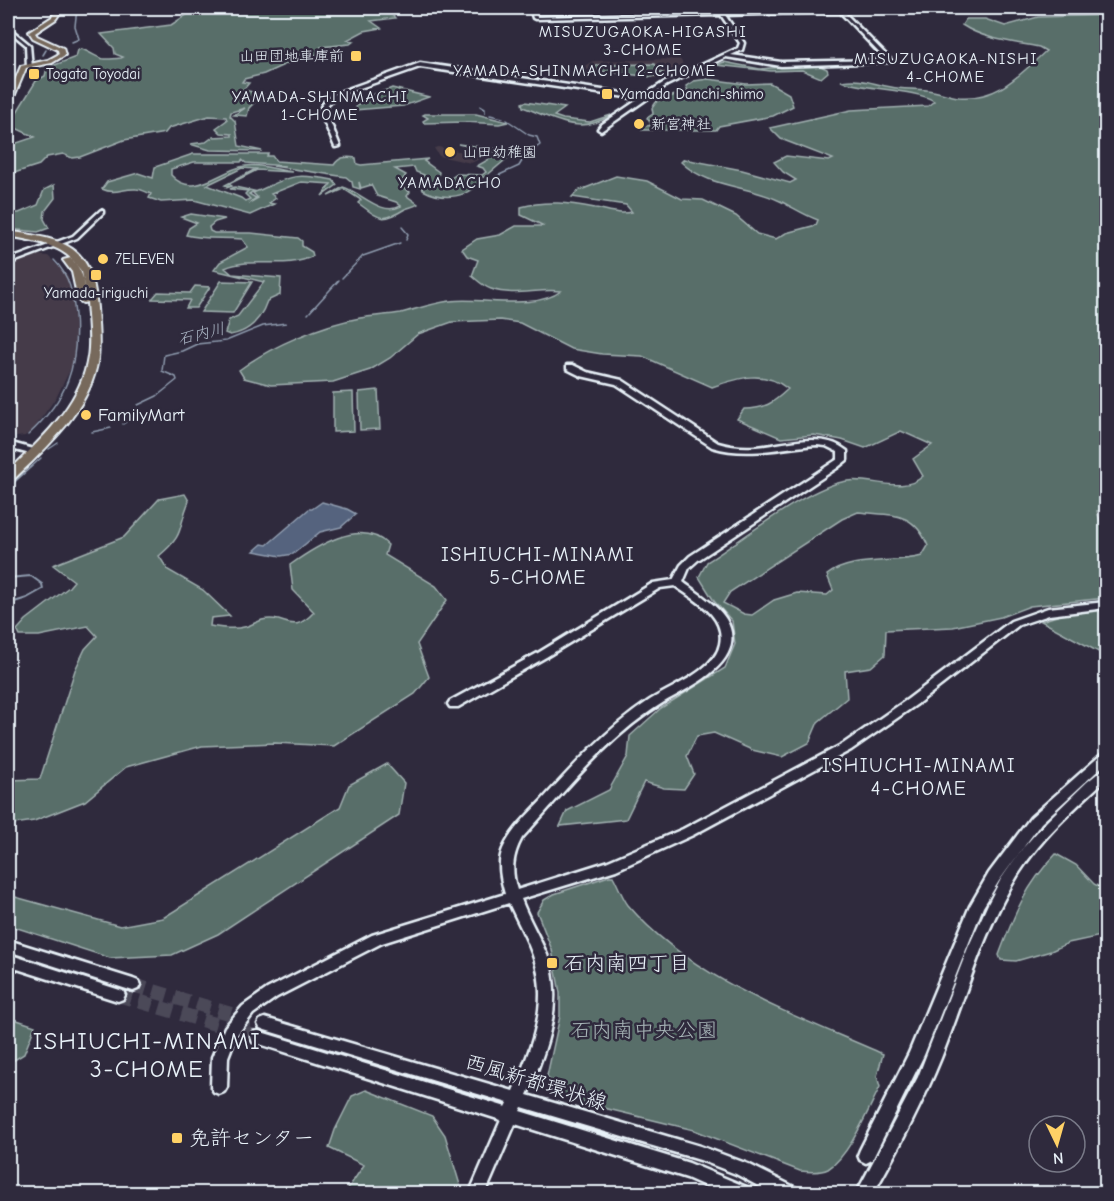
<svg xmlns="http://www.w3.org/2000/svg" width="1114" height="1201" font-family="'Comic Neue','Klee One',sans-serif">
	<rect width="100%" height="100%" fill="#2f2a3d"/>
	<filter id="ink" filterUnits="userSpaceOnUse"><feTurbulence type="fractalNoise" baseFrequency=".0167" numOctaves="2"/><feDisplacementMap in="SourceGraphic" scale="12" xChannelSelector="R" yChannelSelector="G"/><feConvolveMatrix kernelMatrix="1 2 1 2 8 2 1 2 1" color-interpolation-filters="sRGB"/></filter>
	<g filter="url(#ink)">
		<path fill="#453b49" d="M 680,59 L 687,71 L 663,79 L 579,69 L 593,61 Z
			M 438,147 L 483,156 L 484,157 L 471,163 L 439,156 L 434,148 Z
			M 36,255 L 48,256 L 68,276 L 73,298 L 75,335 L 74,362 L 57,396 L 33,430 L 25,436 L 8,438 L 8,266 Z"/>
		<path fill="#596e69" stroke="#a0b0b0" stroke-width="1.5" fill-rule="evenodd" d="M 197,8 L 386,8 L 395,18 L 371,21 L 381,28 L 364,31 L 347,40 L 354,41 L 350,44 L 321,47 L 323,53 L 297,59 L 264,74 L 244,79 L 242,82 L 249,83 L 243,90 L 263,94 L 249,108 L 247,116 L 234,115 L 245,108 L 231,112 L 230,116 L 235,121 L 239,146 L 262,151 L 210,150 L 190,144 L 206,142 L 213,137 L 232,136 L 232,134 L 221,133 L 216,128 L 227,120 L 226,117 L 209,116 L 169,128 L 165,133 L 124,140 L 80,157 L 72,158 L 63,154 L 47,157 L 39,165 L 8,175 L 8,161 L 14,157 L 8,153 L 8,146 L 35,137 L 9,125 L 36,81 L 45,76 L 47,68 L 76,57 L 78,50 L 82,49 C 102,58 97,61 121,58 L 123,57 L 115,54 L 114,48 L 101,34 L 171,25 Z
			M 1095,8 L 1106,8 L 1106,510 L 1097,511 L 1100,521 L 1106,523 L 1106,598 L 1030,606 L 1001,617 L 953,627 L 886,630 L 885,655 L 871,667 L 845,671 L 847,698 L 818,722 L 809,743 L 782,757 L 752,750 L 714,733 L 697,736 L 687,756 L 694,774 L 684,789 L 664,788 L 644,782 L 626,819 L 560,826 L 567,811 L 609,790 L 628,756 L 630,736 L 661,708 L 725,668 L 735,644 L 732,621 L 714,601 L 699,577 L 707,562 C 742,540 809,486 847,481 C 871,477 903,495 923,476 L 913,459 L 932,445 L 901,431 L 865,448 L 842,440 L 814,435 L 781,438 L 737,419 L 744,409 C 765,409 773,403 788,389 C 764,369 738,378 712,387 L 642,356 L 602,354 L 571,349 L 520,323 L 500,320 L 452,322 L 418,334 L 390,358 L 370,370 L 333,382 L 271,385 L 244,378 L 239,370 C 271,346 321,325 360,318 C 374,316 388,315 401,313 C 417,309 433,303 450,301 C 482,297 535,311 561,291 C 538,288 514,297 491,289 C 484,287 477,280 472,276 L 478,260 L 467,256 L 462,249 L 477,239 L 500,235 L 516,226 L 544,226 L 521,215 L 521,207 C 546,200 569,203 595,208 C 608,210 619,215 632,212 L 626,205 L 572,197 L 578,191 L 616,176 L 647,181 L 682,199 L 703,200 L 736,216 L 757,234 L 776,239 L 786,233 L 816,225 L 818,220 C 804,215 794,208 780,201 C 748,185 708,188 681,162 L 684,159 L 742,170 L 790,183 L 796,180 L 783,172 L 774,162 L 786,156 L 829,161 L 833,159 L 781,139 L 770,128 L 851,110 L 928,106 L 934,101 C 916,89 865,90 841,81 C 864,78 869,83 891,87 C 903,90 915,88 927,90 C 938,91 949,96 959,97 C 999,100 1019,75 1046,51 L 1039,47 C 1013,42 985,40 962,25 L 966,19 L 985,19 L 1005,26 L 1038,17 L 1105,15 ZM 858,512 C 892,516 913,510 928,546 L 922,556 C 892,564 852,556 827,575 L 833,590 L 827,595 L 797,593 L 774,600 L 752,615 L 744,614 L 723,603 L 730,592 L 842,519 Z
			M 724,62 L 760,69 L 816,64 L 827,69 L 828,72 L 821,78 L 802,70 L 771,71 L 716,65 Z
			M 655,64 L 658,71 L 663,73 L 652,77 L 592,70 L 598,65 Z
			M 708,79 L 746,84 L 770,83 L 789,94 L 793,106 L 773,116 L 719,126 L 716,130 L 642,130 L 641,127 L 652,125 L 647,118 L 653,114 L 652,108 L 657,101 L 688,91 L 686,86 L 694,81 Z
			M 392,88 L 429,97 L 403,106 L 355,110 C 359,96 380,93 392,88 Z
			M 525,102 L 565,108 L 554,116 L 563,119 L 590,122 L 611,115 C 579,136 555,119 523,107 L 522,103 Z
			M 425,114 L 476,114 L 508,122 L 499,124 L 465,122 L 424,123 L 423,121 L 428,118 L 423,115 Z
			M 458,144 L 505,150 L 511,155 L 485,177 L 481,177 C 471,199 443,201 423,190 L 421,184 L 424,175 L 416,172 L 414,167 L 395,169 L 406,175 L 401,182 L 402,187 L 410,192 L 407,196 L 418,204 C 414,207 409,207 405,209 C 381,224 379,218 358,203 L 361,200 L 344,189 L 328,196 L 343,187 C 361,192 381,217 401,206 L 396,202 L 377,196 L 371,185 L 361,188 L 359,182 L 360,189 L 353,187 L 352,182 L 346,177 L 273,166 L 285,166 L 246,163 L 242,160 L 241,162 L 194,162 L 171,169 L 171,175 C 192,199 218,173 240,167 C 255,162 277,170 292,172 L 257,170 L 229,184 L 232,186 L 226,188 L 228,186 L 225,185 L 256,169 L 242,168 L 207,185 L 241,198 L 245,201 L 250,199 L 245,194 L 248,191 L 230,189 L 235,187 L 254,191 L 249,194 L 256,198 L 249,203 L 258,198 L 253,193 C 291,177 290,172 333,180 L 337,185 L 322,196 L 331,184 L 301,182 L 271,194 L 276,198 L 269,203 L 274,204 L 250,215 L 194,200 L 161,202 L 149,198 L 151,194 C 146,192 141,189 136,189 C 123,188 115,195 102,189 L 107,182 L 138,173 L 153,178 L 155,167 L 193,154 L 268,154 L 267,156 L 272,156 L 276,161 L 334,165 C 339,157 346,156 356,158 L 357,164 L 361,165 L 428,159 L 424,161 L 439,172 L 438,179 L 442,184 L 457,174 L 482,175 L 486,172 L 483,168 L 477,166 L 500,153 Z
			M 54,185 L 55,198 L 45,211 L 44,219 L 49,228 L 38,232 L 8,229 L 8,213 L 19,213 L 38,205 L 44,190 Z
			M 191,214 L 225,219 L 215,222 L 209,227 L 210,231 L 214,233 L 251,233 L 298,238 L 302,241 L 302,246 L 312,252 L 313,256 C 286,270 253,256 225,268 L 232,274 L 281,278 L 280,295 L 267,301 C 261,319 249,332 230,335 L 225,333 L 229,320 L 238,316 L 264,282 L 214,270 L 220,262 L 248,247 L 242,239 C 223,237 204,240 186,235 L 189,228 L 197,223 L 181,217 Z
			M 221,281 L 252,282 L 233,313 L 201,312 Z
			M 195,286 L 210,287 L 196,308 L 186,308 L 190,300 L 152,299 L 158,292 L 190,293 Z
			M 378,390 L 380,429 L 360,430 L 359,392 Z
			M 353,392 L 354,431 L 333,432 L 333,393 Z
			M 185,494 L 189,501 C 177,530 186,533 159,556 L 168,570 L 203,590 L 230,616 L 211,618 L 210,626 C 221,628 233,630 244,627 C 250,626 256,622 262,620 C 286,614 291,637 314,612 L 293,590 L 290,565 C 315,547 361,517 388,545 L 385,555 L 436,586 L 447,600 L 417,644 L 429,677 L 415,694 L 334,746 L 275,743 L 202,746 L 126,767 L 85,801 L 34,821 L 8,825 L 8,780 L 40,779 L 75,670 L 85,649 L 97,636 L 88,626 L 39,636 L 20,636 L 17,630 L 26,620 L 69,587 L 74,581 L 53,565 L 124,537 L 159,499 Z
			M 1106,610 L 1106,656 L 1041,621 L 1063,614 Z
			M 387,764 L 404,783 L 399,815 L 218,934 L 172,955 L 110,958 L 8,925 L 8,895 L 120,926 L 163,918 L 340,807 L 349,785 Z
			M 1056,854 L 1076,865 L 1094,884 L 1105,890 L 1106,935 L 1068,943 L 1051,951 L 1016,961 L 1001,960 L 999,955 C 1014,915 1025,886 1056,854 Z
			M 609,876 L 613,876 C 618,885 622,897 628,905 C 692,980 795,1015 883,1054 L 877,1076 L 880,1087 C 868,1110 850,1155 828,1169 C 820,1173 809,1172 800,1171 L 694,1130 L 571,1100 L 560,1094 L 547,1076 L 560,1016 L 560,993 L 552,950 L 537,912 L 544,900 L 554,894 Z
			M 8,1017 L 35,1026 L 24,1054 L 8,1064 Z
			M 366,1090 L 432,1116 L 445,1135 L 460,1185 L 457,1193 L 345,1193 L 364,1165 L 329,1148 L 335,1130 L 352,1096 Z"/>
		<path fill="#54637e" stroke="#8f9caf" stroke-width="1.5" d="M 322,502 L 347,509 L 356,514 L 341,527 L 320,532 L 293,554 L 281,556 L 254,551 L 262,544 L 267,545 L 309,509 L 312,509 Z"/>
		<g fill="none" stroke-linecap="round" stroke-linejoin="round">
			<path stroke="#8f9caf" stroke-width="1.5" d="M 72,42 L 79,39 L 75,26 L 77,8
				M 43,55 L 46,50
				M 8,92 L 13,81 L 14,67 L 9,62 L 14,60
				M 480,106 L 485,109 L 485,113
				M 490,115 L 503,118
				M 495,177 L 519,166 L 525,156 L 540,145 L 537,137 L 529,135 L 507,120
				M 402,227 L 408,234 L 406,240
				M 8,258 L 15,255
				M 342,278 L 363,256 L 400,243
				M 308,314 L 339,280
				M 138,405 L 157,396 L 177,380 L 176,377 L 162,371 L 164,355 L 182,351 L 197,344 L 226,341 L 263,326 L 286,323
				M 123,424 L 130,419 L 129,413
				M 92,432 L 111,428
				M 28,435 C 67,399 79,367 75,315 C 73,294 70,276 54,260
				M 49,449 L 58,443
				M 8,488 L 41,458"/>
			<path stroke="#8f9caf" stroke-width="2" d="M 8,578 L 31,576 L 42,584 L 43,589 L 27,598 L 8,604"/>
			<path stroke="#4b4859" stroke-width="14" stroke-dasharray="14 8" stroke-linecap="butt" d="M 133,985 L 265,1024
				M 118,995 L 258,1037"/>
			<defs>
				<path id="minor" d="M 530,8 L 534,8 L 537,17 L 719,12 L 717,9 L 719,8 L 723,12 L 837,10 L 836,8 L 840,8 L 892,61 L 890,62 L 781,66 L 726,57 L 667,85 L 601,131 L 598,129 L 601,125 L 639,99 L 420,67 L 343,94 L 329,103 L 327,107 L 327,114 L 340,146 L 335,147 L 321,114 L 321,107 L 325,101 L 339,92 L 420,63 L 643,96 L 663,83 L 738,48 L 740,43 L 721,15 L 535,19 L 533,18 ZM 840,12 L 886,60 L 781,62 L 731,55 L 742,50 L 744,43 L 725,15 Z
					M 8,27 L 30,45 L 32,68 L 27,67 L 26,45 L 8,30 Z
					M 101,210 L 103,211 L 103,213 L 77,238 L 8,264 L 8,260 L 73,236 Z
					M 567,365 L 573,365 L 587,372 L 622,380 L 718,443 C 731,447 743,448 756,447 C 785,445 822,430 847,451 L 847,460 L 837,468 L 698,560 L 689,568 L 683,582 C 702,597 736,614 731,643 C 727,671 686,689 664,702 C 608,736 566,790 522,838 C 512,856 511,871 517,890 L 606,862 L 683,829 L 843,744 L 908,699 L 1011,621 L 1048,608 L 1106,602 L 1106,608 L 1049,615 L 1019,625 L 916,705 L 851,750 L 693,835 L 616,870 L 521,899 C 528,918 539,936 547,955 C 565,1002 546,1051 527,1095 L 700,1146 L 748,1164 L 796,1188 L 798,1194 L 773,1194 L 736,1174 L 700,1160 L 522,1107 L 520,1111 L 689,1163 L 749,1188 L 751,1194 L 723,1194 L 687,1178 L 515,1124 L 485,1194 L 469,1194 L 501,1120 L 253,1042 L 251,1037 L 253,1032 L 258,1031 L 506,1107 L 508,1103 L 265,1030 L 260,1028 L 258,1024 L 260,1020 L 265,1018 L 513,1091 C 529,1054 546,1013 538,973 C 533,948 519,925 509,903 L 382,943 L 277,997 L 253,1014 L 236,1036 L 228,1057 L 227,1087 L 224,1092 L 219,1094 L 214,1092 L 211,1087 L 212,1057 L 225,1027 L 243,1006 L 267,989 L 372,935 L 505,894 C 501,880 497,863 503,849 C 512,829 528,815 543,799 C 575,764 607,729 647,702 C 668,688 715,671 720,644 C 726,615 694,600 675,586 L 660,588 L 546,657 L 458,707 L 450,707 L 448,704 L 450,701 L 538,653 L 653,583 L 673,580 L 681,565 L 690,556 L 838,459 L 838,452 L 826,446 L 817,445 C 780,447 749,458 712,447 L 616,384 L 581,376 L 567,369 Z
					M 8,442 L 37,450 L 38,452 L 34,455 L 8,448 Z
					M 1106,753 L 1106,763 L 1041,823 L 999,881 L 983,907 L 924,1055 L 872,1160 L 866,1163 L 860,1160 L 858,1155 L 860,1150 L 909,1053 L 970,906 L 989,873 L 1031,817 L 1102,754 Z
					M 1106,769 L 1106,779 C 1075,808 1042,837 1019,873 C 983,930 966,996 941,1058 C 922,1105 898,1150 873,1194 L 856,1194 L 918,1077 L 968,948 L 988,904 L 1001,879 L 1022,849 L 1047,821 L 1087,782 L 1102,770 Z
					M 8,940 L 133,979 L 138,981 L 140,985 L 138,989 L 133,991 L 8,951 Z
					M 8,954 L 123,991 L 125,995 L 123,999 L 118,1001 L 8,966 Z"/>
				<path id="major" d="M 57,8 L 63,8 L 56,19 L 35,33 L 37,36 L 63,48 L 65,55 L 52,63 L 26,68 L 11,104 L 8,106 L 8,97 L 21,66 L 48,60 L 59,54 L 58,50 L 33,38 L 29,32 L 52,17 Z
					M 8,231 C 65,240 92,244 97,308 C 98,325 100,342 98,358 C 91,409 47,447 12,481 L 8,482 L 8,472 C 40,440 81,405 88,357 C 91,339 88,320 87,302 L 83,303 L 78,300 L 72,272 L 63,260 L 71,258 L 82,272 L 86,292 C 81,247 45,243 8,236 Z"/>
			</defs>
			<use href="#minor" stroke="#e8f1f8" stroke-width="5"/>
			<use href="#major" stroke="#e8f1f8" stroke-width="4"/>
			<use href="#minor" fill="#2f2a3d" fill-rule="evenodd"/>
			<use href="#major" fill="#77695c" fill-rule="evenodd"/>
		</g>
	</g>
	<g fill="#ffd166" stroke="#2f2a3d" stroke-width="2">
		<rect x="350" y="50" width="12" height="12" rx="3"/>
		<rect x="28" y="68" width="12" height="12" rx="3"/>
		<rect x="601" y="88" width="12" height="12" rx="3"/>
		<circle cx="639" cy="124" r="6"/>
		<circle cx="450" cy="152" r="6"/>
		<circle cx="103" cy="259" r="6"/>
		<rect x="90" y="269" width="12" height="12" rx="3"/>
		<circle cx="86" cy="415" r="6"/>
		<rect x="546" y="957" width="12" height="12" rx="3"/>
		<rect x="171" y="1132" width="12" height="12" rx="3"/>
	</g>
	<g text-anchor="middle" stroke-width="5" stroke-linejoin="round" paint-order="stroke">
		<g font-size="15" fill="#e8f1f8" stroke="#2f2a3d" text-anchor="start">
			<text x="344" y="61" text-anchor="end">山田団地車庫前</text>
			<text x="46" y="79">Togata Toyodai</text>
			<text x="619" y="99">Yamada Danchi-shimo</text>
			<text x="651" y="129">新宮神社</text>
			<text x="462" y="157">山田幼稚園</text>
			<text x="115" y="264">7ELEVEN</text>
			<text x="96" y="298" text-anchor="middle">Yamada-iriguchi</text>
		</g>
		<g font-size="16" letter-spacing="1.5" fill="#e8f1f8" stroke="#2f2a3d">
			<text x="643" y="37">MISUZUGAOKA-HIGASHI<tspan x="643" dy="18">3-CHOME</tspan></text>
			<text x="946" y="64">MISUZUGAOKA-NISHI<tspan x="946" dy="18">4-CHOME</tspan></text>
			<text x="585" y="76">YAMADA-SHINMACHI 2-CHOME</text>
			<text x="320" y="102">YAMADA-SHINMACHI<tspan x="320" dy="18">1-CHOME</tspan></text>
			<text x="450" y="188">YAMADACHO</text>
		</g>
		<g font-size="16" font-style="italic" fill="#adb8c7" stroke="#2f2a3d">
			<text transform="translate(201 333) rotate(-14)" y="6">石内川</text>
		</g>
		<g font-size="18" fill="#e8f1f8" stroke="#2f2a3d" text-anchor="start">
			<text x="98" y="421">FamilyMart</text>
		</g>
		<g font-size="20" letter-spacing="1.5" fill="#e8f1f8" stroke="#2f2a3d">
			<text x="538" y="561">ISHIUCHI-MINAMI<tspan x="538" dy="23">5-CHOME</tspan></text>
			<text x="919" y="772">ISHIUCHI-MINAMI<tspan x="919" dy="23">4-CHOME</tspan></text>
		</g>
		<g font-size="21" fill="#e8f1f8" stroke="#2f2a3d" text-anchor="start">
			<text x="564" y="970">石内南四丁目</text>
			<text x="189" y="1145">免許センター</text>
		</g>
		<g font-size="21" fill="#a8b6b8" stroke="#2f2a3d">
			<text x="644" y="1037">石内南中央公園</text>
		</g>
		<g font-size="21" fill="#e8f1f8" stroke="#2f2a3d">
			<text transform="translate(536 1082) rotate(17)" y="7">西風新都環状線</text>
		</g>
		<g font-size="24" letter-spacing="1.5" fill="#e8f1f8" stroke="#2f2a3d">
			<text x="147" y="1049">ISHIUCHI-MINAMI<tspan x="147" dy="28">3-CHOME</tspan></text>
		</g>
	</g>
	<rect width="1114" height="1201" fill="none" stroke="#2f2a3d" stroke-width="30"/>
	<rect x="15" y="15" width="1084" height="1171" fill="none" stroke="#e8f1f8" stroke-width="2" filter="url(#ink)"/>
	<g transform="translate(1057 1144) rotate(175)"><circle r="28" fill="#2f2a3d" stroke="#797a88" stroke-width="1.5"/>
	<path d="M0-4.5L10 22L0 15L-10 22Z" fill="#ffd166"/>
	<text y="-9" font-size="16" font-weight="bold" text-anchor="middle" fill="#e8f1f8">N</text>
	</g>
</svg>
